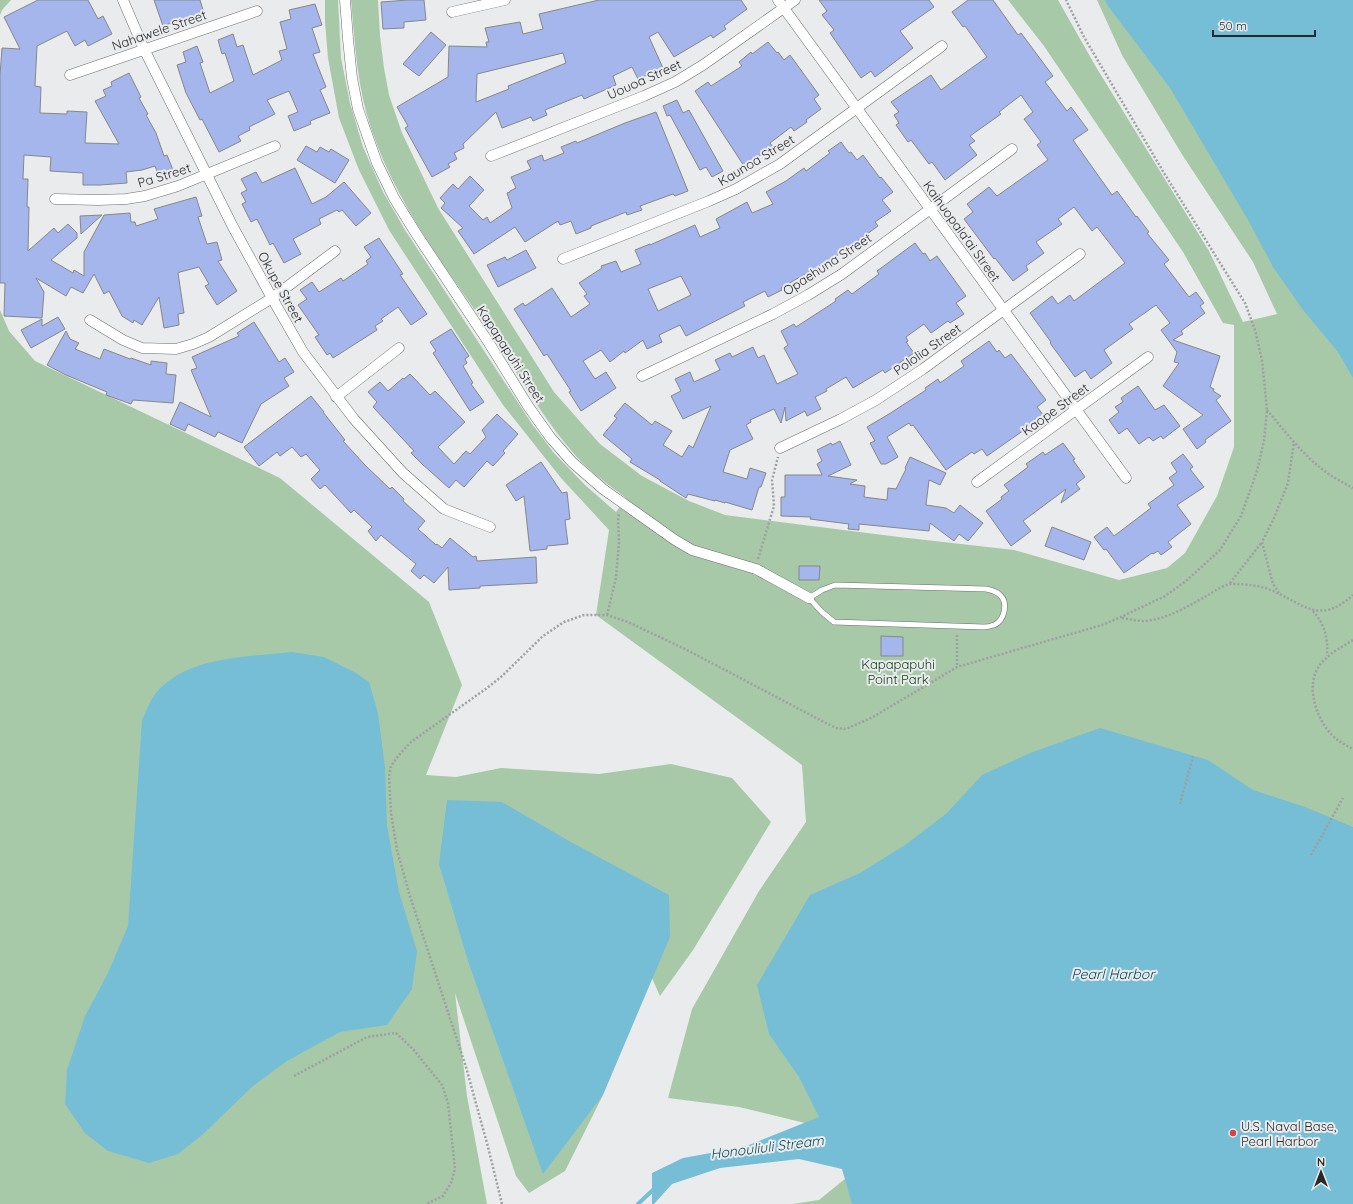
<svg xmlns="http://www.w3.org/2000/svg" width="1353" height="1204" font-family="Quicksand,sans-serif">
	<rect width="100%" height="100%" fill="#eaebed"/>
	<path fill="#a7c9a8" d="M 0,0 L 11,0 L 2,10 L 0,15 Z
		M 325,0 L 338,0 L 341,58 L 350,103 L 363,147 L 383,192 L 405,230 L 532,424 L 554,453 L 585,485 L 616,512 L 626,498 C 609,485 590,472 575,455 C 540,415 516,370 486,326 C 443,264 395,201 371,128 C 357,87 355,43 351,0 L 378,0 L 380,36 L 384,68 L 389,95 L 402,133 L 438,208 L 554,392 L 600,444 L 642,476 L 689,501 L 725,515 L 899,537 L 1014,550 L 1119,580 L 1167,568 L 1185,553 L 1217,496 L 1234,447 L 1234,325 L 1223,323 L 1183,252 L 1044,46 L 1008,0 L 1058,0 L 1096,67 L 1209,251 L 1243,322 L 1277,314 L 1253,262 L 1183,156 L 1122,55 L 1097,0 L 1130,0 L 1353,330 L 1353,850 L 858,1136 L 739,1107 L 668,1098 L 692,1009 L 759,891 L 806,822 L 802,765 L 596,615 L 609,530 L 561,478 L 503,405 L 389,230 L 359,170 L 339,118 L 328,58 L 325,22 Z
		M 0,310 L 9,331 L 35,361 L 280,478 L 429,602 L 462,685 L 426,775 L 456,777 L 501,768 L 599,774 L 671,764 L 732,778 L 771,822 L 693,950 L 660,996 L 647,967 L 575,1115 L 603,1095 L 565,1171 L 529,1193 L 516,1176 L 455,993 L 467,1096 L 487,1204 L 0,1204 Z
		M 867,1161 L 909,1204 L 793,1204 L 819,1200 Z"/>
	<path fill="#76bed6" d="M 1105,0 L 1353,0 L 1353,378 L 1338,352 L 1303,310 L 1273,267 L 1248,220 L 1170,88 L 1108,6 Z
		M 292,652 L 324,657 L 356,673 L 369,682 L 378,713 L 385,768 L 387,826 L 399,892 L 417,951 L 412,989 L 387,1025 L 340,1032 L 287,1061 L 253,1086 L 201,1136 L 178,1154 L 149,1163 L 108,1151 L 85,1133 L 65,1104 L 67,1070 L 85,1016 L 108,973 L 128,926 L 142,720 C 146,712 150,700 156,693 C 187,656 248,657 292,652 Z
		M 1100,728 L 1208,760 L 1253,790 L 1305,807 L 1353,827 L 1353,1204 L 852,1204 L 842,1169 L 799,1159 L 720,1168 L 672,1184 L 654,1204 L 652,1204 L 652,1173 L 683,1158 L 744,1147 L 819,1117 L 799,1077 L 769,1034 L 757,985 L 810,895 L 860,873 L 905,845 L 947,813 L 982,775 L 1030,753 Z
		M 447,800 L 502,802 L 569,841 L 669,895 L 670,937 L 603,1095 L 543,1174 L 468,961 L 439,864 Z"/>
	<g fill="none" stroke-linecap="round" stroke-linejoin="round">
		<path stroke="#76bed6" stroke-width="4" d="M 638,1204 L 655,1188"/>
	</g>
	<path fill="#a4b6ec" stroke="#868789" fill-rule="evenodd" d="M 38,0 L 88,0 L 98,19 L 103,16 L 112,34 L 88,46 L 85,40 L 75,46 L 67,31 L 37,46 L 35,86 L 41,87 L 40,113 L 67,114 L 67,111 L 87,112 L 85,143 L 119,144 L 95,101 L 106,96 L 103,90 L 112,86 L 111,82 L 129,73 L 141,97 L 139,98 L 148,114 L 146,115 L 156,133 L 164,156 L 167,155 L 173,170 L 159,176 L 155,166 L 142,170 L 126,172 L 127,183 L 100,185 L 83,185 L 83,173 L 50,171 L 51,157 L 24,155 L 23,179 L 28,179 L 27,207 L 29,207 L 28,251 L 54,228 L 58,233 L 68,224 L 77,233 L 77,238 L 51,260 L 73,273 L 74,270 L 84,276 L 84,252 L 104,215 L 130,213 L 131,222 L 135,222 L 136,226 L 158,219 L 154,209 L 196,197 L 202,216 L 198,217 L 207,244 L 217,242 L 222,260 L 218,261 L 237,291 L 217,305 L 205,286 L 209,284 L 199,267 L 180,272 L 178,273 L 184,313 L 178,314 L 179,325 L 164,328 L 159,297 L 142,325 L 134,320 L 133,323 L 122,316 L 109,291 L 104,294 L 94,274 L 83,293 L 71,287 L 66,296 L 36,278 L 44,292 L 42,318 L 4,316 L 5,283 L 0,283 L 0,75 L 2,48 L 20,49 L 4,17 Z
		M 154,0 L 200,0 L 204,13 L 172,25 L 171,23 L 163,26 Z
		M 408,0 L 424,0 L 426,20 L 404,22 L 404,28 L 383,29 L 381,2 Z
		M 599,0 L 741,0 L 747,9 L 724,26 L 726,29 L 713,38 L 711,35 L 674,57 L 658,32 L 649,37 L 663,68 L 638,79 L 632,67 L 613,76 L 616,85 L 584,99 L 582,95 L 545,110 L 547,115 L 533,121 L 531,117 L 502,128 L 496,112 L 463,144 L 464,148 L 454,153 L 457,159 L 448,164 L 450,167 L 432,177 L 405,128 L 408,126 L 397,107 L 448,77 L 449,46 L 487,47 L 486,42 L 489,42 L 485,28 L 520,22 L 523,34 L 543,29 L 539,14 ZM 563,53 L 566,63 L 508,86 L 509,89 L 476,102 L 477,74 Z
		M 819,0 L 929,0 L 934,7 L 900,31 L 913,48 L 875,77 L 871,71 L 861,78 L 830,33 L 834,30 L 822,15 L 827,11 Z
		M 968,0 L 993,0 L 1018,35 L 1021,33 L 1053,76 L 1045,82 L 1067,111 L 1071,107 L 1088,130 L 1073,140 L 1112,195 L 1117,191 L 1136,217 L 1137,216 L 1149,232 L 1147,233 L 1169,260 L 1164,264 L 1189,297 L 1196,292 L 1204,303 L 1200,306 L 1205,313 L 1181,331 L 1183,334 L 1173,340 L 1220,356 L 1210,387 L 1214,389 L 1213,391 L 1221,396 L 1216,400 L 1231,421 L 1205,440 L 1206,442 L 1197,449 L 1183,429 L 1203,415 L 1163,386 L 1179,363 L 1174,362 L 1177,352 L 1161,330 L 1170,323 L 1156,305 L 1129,324 L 1133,329 L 1104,350 L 1112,363 L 1091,379 L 1085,370 L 1075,377 L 1050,343 L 1051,342 L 1030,313 L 1052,296 L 1058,304 L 1070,295 L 1074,301 L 1125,263 L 1097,227 L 1092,231 L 1074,207 L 1058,219 L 1062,224 L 1036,242 L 1044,253 L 1026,266 L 1028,270 L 1013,281 L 995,258 L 994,259 L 964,219 L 973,212 L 967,204 L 989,187 L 997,196 L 1048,160 L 1037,145 L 1041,142 L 1024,119 L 1033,112 L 1021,95 L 999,112 L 1001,114 L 970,136 L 975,141 L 969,145 L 977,155 L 945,180 L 932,162 L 929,164 L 911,140 L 908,142 L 896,125 L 899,123 L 894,115 L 899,112 L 891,102 L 931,75 L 941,90 L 987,57 L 965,26 L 963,27 L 952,12 Z
		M 315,4 L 322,25 L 312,28 L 320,52 L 313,54 L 326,87 L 320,90 L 330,113 L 310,121 L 311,124 L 294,131 L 288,116 L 298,112 L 289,91 L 267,100 L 275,114 L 249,127 L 250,130 L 238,136 L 241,141 L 219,152 L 202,119 L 200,120 L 186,93 L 177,65 L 186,62 L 183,52 L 197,46 L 203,62 L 200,63 L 210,93 L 234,81 L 225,53 L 222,54 L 218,40 L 233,34 L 237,47 L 243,45 L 253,75 L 282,60 L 279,51 L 287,49 L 280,22 L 291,19 L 289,10 Z
		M 431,32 L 446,45 L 419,76 L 403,64 Z
		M 768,42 L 777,53 L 778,52 L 784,60 L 790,55 L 819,95 L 814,99 L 821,109 L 806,120 L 807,122 L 794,131 L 791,127 L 770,143 L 773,147 L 744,166 L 695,91 L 708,82 L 711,86 L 742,66 L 739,62 L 751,52 L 752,54 Z
		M 677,100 L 683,113 L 689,110 L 723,171 L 712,177 L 706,167 L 700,170 L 670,115 L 667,116 L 663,106 Z
		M 656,112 L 688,191 L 675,196 L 673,194 L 640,206 L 642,210 L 627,215 L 626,212 L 591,226 L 591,228 L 576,234 L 571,221 L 560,225 L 558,221 L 525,242 L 515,227 L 474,254 L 458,231 L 463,228 L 441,208 L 445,203 L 440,198 L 453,184 L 458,189 L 470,176 L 484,190 L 469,206 L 483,220 L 487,217 L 490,223 L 512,208 L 507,193 L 510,192 L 510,191 L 516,188 L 511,177 L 531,169 L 527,161 L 542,155 L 544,161 L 564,153 L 561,147 L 576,141 L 577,143 L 625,123 Z
		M 841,142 L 849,153 L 851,152 L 857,160 L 863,155 L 880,178 L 881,177 L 893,192 L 882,200 L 891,211 L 875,222 L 878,226 L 838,255 L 813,271 L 812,270 L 781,288 L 782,290 L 768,297 L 765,291 L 743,302 L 745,306 L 686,336 L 680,325 L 659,335 L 662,342 L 647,349 L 643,340 L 625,353 L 624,351 L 610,362 L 601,350 L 583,361 L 595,379 L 606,372 L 616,388 L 581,411 L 569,392 L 571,391 L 547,354 L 544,356 L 514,309 L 523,303 L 525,306 L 552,288 L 571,317 L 590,304 L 584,296 L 587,294 L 579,283 L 602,268 L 601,266 L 616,261 L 621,272 L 641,264 L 635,250 L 650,244 L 650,245 L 695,225 L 700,237 L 720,228 L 716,219 L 747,202 L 752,213 L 773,204 L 766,192 L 786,181 L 804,168 L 806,171 L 830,153 L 828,151 ZM 681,276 L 691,295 L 658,311 L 648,289 Z
		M 306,146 L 317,152 L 320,147 L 329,152 L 331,149 L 349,160 L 335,183 L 297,160 Z
		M 295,168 L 312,204 L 326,197 L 344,182 L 371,213 L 356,226 L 342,210 L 339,212 L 337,210 L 319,219 L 321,224 L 293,239 L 301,254 L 284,263 L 273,243 L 270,245 L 257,219 L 251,222 L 242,204 L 246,202 L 241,193 L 247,190 L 241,179 L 256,172 L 262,183 Z
		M 102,215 L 81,234 L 80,216 Z
		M 379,238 L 403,274 L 400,275 L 427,314 L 411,325 L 398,307 L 381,319 L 383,321 L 375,326 L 377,330 L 333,358 L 330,353 L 327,355 L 315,337 L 319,335 L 298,305 L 307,299 L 300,290 L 312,282 L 319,292 L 341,278 L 343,281 L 368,264 L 366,261 L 371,257 L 364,247 Z
		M 915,243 L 923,254 L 925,253 L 930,261 L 937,256 L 966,296 L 956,303 L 964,314 L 950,323 L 948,321 L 931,333 L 924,324 L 906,337 L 908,341 L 906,342 L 914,353 L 885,373 L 883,370 L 853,388 L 846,377 L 826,389 L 827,391 L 815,397 L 821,409 L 807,416 L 805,411 L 786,421 L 785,407 L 781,423 L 774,409 L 750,420 L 751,422 L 746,425 L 753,439 L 730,450 L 723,472 L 747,479 L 750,468 L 766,473 L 761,487 L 759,487 L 752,510 L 725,502 L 725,503 L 715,500 L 715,501 L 688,494 L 686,498 L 660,481 L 660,480 L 630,462 L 632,459 L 603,435 L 617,418 L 614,416 L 625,403 L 652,425 L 655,421 L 672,431 L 663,445 L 682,457 L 689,445 L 693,448 L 711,406 L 683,419 L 671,396 L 681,391 L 675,379 L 690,372 L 694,382 L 720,370 L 715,360 L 730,353 L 732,357 L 753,347 L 758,358 L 764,355 L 777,384 L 798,374 L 784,348 L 788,345 L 781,331 L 794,324 L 796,327 L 836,301 L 835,299 L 848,290 L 852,294 L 879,274 L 877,271 Z
		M 526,250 L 536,268 L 498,287 L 487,265 L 505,257 L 507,260 Z
		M 58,317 L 65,329 L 31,348 L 21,330 L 42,319 L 42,326 Z
		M 254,322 L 279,362 L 285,358 L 294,372 L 284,378 L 289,386 L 261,404 L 242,443 L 218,432 L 215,437 L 188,424 L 185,431 L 170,424 L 180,402 L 211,417 L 191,370 L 197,368 L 192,357 L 239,336 L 237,333 Z
		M 451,329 L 469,356 L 465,359 L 467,363 L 463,366 L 473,383 L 471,384 L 484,402 L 470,411 L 433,353 L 436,351 L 430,342 Z
		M 66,331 L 70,339 L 79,343 L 75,349 L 100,359 L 104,349 L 130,359 L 131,358 L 151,365 L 151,361 L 167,363 L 166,374 L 176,375 L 173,403 L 133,400 L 131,404 L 106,395 L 107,392 L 66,375 L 47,365 Z
		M 989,341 L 997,352 L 999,350 L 1005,358 L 1011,354 L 1046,400 L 1037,407 L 1044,416 L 987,456 L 982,449 L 974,454 L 972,452 L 946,470 L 913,425 L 911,426 L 909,423 L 887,437 L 898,457 L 886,464 L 881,464 L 870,443 L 875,441 L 867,427 L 889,414 L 926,390 L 925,388 L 938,379 L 940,383 L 964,366 L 961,361 Z
		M 410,374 L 430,395 L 435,391 L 465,422 L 438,447 L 454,464 L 466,451 L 470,454 L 486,437 L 482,430 L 497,414 L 518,434 L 503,451 L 505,453 L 493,466 L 487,461 L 464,487 L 456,480 L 449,488 L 422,464 L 411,453 L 414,451 L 373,407 L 377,402 L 368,392 L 380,382 L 388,391 L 403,378 L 404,379 Z
		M 1138,386 L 1155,410 L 1164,405 L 1180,426 L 1163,439 L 1161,436 L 1153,441 L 1149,437 L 1139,444 L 1127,428 L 1119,434 L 1109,420 L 1119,412 L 1115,407 L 1123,402 L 1121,398 Z
		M 311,396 L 324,412 L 323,412 L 345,440 L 343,441 L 365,465 L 390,489 L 392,487 L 404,499 L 403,501 L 425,521 L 418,529 L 436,545 L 437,544 L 442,548 L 450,538 L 473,557 L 476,556 L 477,561 L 536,557 L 537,583 L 480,586 L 480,588 L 449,590 L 448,567 L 434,583 L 424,575 L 420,579 L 411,571 L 416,564 L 382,536 L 381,535 L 376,541 L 368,531 L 372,527 L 354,510 L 351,513 L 325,485 L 320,489 L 311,479 L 320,470 L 306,454 L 301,457 L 292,447 L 280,456 L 277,452 L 259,466 L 244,447 Z
		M 840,441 L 851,465 L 828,476 L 857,480 L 850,484 L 865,486 L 864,497 L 887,500 L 888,488 L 896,489 L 906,469 L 905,468 L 910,457 L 946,473 L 940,485 L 929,480 L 926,505 L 946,508 L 954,513 L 960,505 L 983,523 L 968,541 L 959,534 L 954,541 L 930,523 L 929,531 L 859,524 L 859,530 L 848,529 L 849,524 L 810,519 L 811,517 L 781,516 L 781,497 L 785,497 L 785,475 L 822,475 L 817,464 L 822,461 L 817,450 L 831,443 L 832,445 Z
		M 1063,443 L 1075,459 L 1073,460 L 1085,477 L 1076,484 L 1080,489 L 1061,503 L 1066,489 L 1023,521 L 1031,531 L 1011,546 L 986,511 L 1002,499 L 1001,497 L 1009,491 L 1004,485 L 1028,467 L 1026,464 L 1043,452 L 1045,455 Z
		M 1183,454 L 1193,467 L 1190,469 L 1204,487 L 1177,505 L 1191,524 L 1168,542 L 1172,547 L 1161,555 L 1158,551 L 1153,554 L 1152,553 L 1124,573 L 1106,549 L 1104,550 L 1094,537 L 1107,527 L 1114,536 L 1151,508 L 1148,504 L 1174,485 L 1169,478 L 1177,472 L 1171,463 Z
		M 541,462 L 562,493 L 567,492 L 570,519 L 565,520 L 568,544 L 547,546 L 547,549 L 530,551 L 524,496 L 516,501 L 506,485 Z
		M 1052,527 L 1091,542 L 1084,560 L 1045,546 Z
		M 799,566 L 820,566 L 819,580 L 799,580 Z
		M 881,636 L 903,637 L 903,656 L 881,656 Z"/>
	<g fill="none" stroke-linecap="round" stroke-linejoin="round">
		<defs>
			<path id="lane" d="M 835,585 L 986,589 C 991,590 996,591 1000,595 C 1009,603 1004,621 994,625 C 991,626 987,627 984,627 L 834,622 L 822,612 L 809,598 L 822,590 Z"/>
			<path id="street" d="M 123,0 L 144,49 L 233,227 L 272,298 L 303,352 L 354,419 L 403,473 L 444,509 L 490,527
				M 345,0 L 348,39 L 352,78 L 358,109 L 377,163 L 394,198 L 417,235 L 489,343 L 528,406 L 550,437 L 572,462 L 603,489 L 675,540 L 692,550 L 756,569 L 809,598
				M 778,0 L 1126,478
				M 452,12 L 505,0
				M 70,75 L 257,11
				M 491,156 L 644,96 L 675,82 L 703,65 L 795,0
				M 55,199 L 99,200 L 126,199 L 145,196 L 178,186 L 275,146
				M 563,259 L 709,201 L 736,189 L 780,164 L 942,46
				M 90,320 L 123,340 L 142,348 L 176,349 L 193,344 L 209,337 L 272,298 L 335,251
				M 642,376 L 773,314 L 808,295 L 842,274 L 1012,149
				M 336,397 L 399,348
				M 780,448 L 841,419 L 876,400 L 923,369 L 1080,254
				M 977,482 L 1148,357"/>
		</defs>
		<use href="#lane" stroke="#6d6d6f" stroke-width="6"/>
		<use href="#street" stroke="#6d6d6f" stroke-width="11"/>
		<path stroke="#9e9fa0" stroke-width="2.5" stroke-dasharray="2 2" stroke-linecap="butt" d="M 1267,410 C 1285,431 1303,456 1326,472 C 1334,478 1344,483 1353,488
			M 758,559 L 774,506 L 772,480 L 778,457
			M 1230,583 L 1262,542
			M 1279,593 L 1273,584 L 1262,542 L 1274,518 L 1288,483 L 1294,442
			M 1313,611 C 1325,625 1328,637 1327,656
			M 607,615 L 616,578 L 619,542 L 618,521 L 619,513
			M 1122,618 C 1129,619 1136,621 1143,621 C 1167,620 1190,605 1210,594 C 1216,590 1225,584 1232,584 C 1244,584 1257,585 1268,589 C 1302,602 1318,627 1353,595
			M 957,635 L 957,667
			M 1353,640 C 1339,649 1323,656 1316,672 C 1307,691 1318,721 1332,735 C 1338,741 1345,745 1353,749
			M 1180,804 L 1193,756
			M 1311,855 L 1343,798
			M 294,1076 L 367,1037 L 396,1033 L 413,1049 L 442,1085 L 448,1103 L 455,1169 L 451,1183 L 443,1196 L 426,1204
			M 502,1204 L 488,1147 L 466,1067 L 409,893 L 397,850 L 391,813 L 389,776 L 391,766 L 398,756 L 411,742 L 487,688 L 502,676 L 543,636 L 564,622 L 584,615 L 607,615 L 628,622 L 685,649 L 824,722 L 836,728 L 846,729 L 873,717 L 957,667 L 1102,625 L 1121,617 L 1165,596 L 1186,581 L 1220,550 L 1241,516 L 1257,471 L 1264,441 L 1267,410 L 1262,360 L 1255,330 L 1245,303 L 1164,173 L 1084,37 L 1066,0"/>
		<use href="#lane" stroke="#fff" stroke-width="5"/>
		<use href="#street" stroke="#fff" stroke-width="10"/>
	</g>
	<circle fill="#d3434c" stroke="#eaebed" stroke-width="1.5" cx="1233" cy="1133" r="4"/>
	<g text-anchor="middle" stroke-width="4" stroke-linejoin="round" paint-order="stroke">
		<g font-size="13" fill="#282829" stroke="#eaebed">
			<text transform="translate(159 30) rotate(-19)" y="5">Nahawele Street</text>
			<text transform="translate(644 79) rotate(-24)" y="5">Uouoa Street</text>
			<text transform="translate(756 160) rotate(-31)" y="5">Kaunoa Street</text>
			<text transform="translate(164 175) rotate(-17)" y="5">Pa Street</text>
			<text transform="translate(962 231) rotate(54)" y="5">Kaihuopala'ai Street</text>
			<text transform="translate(827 264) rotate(-33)" y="5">Opaehuna Street</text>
			<text transform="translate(281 287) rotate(61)" y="5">Okupe Street</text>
			<text transform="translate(927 349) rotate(-35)" y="5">Pololia Street</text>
			<text transform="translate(511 354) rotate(57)" y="5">Kapapapuhi Street</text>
			<text transform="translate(1055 409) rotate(-36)" y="5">Kaope Street</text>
		</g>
		<g font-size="13" fill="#03390f" stroke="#eaebed">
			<text x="898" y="669">Kapapapuhi<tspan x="898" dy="15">Point Park</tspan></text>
		</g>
		<g font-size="13" fill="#282829" stroke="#eaebed" text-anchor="start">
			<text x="1241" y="1131">U.S. Naval Base,<tspan x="1241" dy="15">Pearl Harbor</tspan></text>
		</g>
		<g font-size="14" font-style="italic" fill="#08495a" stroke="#eaebed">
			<text x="1113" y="979">Pearl Harbor</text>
			<text transform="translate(767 1147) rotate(-7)" y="5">Honouliuli Stream</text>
		</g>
	</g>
	<g transform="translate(1321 1172)" stroke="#eaebed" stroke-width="3" paint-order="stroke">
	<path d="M0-3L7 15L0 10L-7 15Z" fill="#282829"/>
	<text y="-6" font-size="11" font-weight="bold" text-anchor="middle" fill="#282829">N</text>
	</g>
	<path d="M1213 30v6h102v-6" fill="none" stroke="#282829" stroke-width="2"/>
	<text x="1219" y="30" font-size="12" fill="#282829" stroke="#eaebed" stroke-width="3" paint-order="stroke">50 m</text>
</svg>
